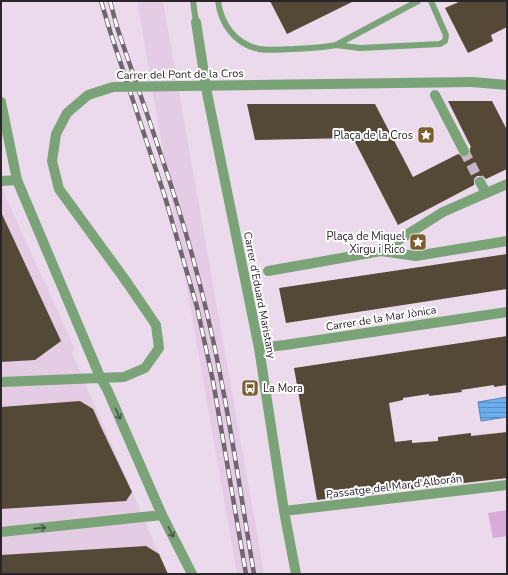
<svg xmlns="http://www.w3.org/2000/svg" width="508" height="575" font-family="'Nunito Sans',sans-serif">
	<defs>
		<pattern id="water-rules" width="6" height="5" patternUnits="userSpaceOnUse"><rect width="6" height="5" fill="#6aaeed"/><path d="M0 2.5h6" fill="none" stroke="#578dc0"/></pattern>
	</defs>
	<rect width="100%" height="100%" fill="#ebd9ec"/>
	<path fill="#e3cce4" d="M 137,1 L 163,1 L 264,574 L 237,574 Z
		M 1,179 L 6,198 L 75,349 L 72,353 L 159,554 L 1,574 Z"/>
	<path fill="#d7aad9" d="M 507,510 L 507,536 L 493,538 L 488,513 Z"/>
	<path fill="url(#water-rules)" stroke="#5785b3" d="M 507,397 L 507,417 L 481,421 L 478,402 Z"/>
	<path fill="#544836" d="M 270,1 L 354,1 L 287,34 Z
		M 461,1 L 507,1 L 507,27 L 491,35 L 493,41 L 468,53 L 445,8 Z
		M 448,101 L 492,101 L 507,130 L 507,169 L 486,179 L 483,176 L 477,176 L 474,179 L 474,185 L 398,225 L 353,138 L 255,140 L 247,104 L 375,104 L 413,177 L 458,154 L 464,157 L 470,154 L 470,148 L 471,147 Z
		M 1,212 L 61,341 L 35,360 L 1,362 Z
		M 507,254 L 507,289 L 286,323 L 279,288 Z
		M 507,336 L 507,385 L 494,387 L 494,385 L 461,390 L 462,392 L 429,396 L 429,394 L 403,398 L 403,400 L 389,403 L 395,442 L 412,440 L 412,443 L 438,441 L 438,437 L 471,433 L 471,436 L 507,432 L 507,478 L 317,500 L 294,368 Z
		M 80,401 L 93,409 L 101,427 L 132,492 L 126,501 L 1,509 L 1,407 Z
		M 146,546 L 159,554 L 168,574 L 1,574 L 1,555 Z"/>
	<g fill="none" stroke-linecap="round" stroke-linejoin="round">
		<path stroke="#c5b5c5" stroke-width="10" stroke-dasharray="10 5" stroke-linecap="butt" d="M 464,151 L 480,182"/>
		<path stroke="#7aa377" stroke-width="6" d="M 193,1 L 196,22
			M 218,1 C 221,24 235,44 259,49 C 270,51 282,49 293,49 C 308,48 322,48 336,45 L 418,1
			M 336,45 L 360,48 L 440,44 L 445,41 L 446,35 L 431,1"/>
		<path stroke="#7aa377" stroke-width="10" d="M 196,22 L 207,93 L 259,348 L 284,511 L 296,574
			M 472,82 L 507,85
			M 435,95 L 464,151
			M 1,102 L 17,180 L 101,379 L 107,389 L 162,515 L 192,574
			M 1,181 L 17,180
			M 480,182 L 486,193
			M 381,251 L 443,212 L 507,184
			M 268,271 L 381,251 L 416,256 L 507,241
			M 259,348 L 285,345 L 507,312
			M 1,382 L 124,377 L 145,368 L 159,348 L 156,325 L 126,281
			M 284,511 L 507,485
			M 1,532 L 162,515"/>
		<defs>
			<path id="rail" d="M 101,1 L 110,31 L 165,197 L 197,307 L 213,381 L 246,574
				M 110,1 L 117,27 C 146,113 179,200 201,289 C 225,382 238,479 254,574"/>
		</defs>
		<use href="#rail" stroke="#706570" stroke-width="4.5"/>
		<use href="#rail" stroke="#fff" stroke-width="3" stroke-dasharray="9" stroke-linecap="butt"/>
		<path stroke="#7aa377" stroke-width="10" d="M 126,281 L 59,189 L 52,161 L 56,134 L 67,113 L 88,95 L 113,87 L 472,82"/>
	</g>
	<defs><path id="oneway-shaft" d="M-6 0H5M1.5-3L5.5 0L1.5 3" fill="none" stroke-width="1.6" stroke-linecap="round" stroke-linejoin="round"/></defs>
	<g stroke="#4b5749">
		<use href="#oneway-shaft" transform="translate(118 414) rotate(66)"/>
		<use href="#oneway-shaft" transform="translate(40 528) rotate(-6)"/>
		<use href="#oneway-shaft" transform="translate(171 532) rotate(63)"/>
	</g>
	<defs>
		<symbol id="sight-square" viewBox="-11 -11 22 22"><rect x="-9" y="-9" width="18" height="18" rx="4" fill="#7b5e32" stroke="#fff"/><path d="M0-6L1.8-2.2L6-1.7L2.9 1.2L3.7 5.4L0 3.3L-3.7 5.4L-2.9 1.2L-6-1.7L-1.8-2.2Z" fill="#fff"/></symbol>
		<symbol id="bus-square" viewBox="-11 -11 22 22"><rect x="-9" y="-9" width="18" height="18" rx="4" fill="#7b5e32" stroke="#fff"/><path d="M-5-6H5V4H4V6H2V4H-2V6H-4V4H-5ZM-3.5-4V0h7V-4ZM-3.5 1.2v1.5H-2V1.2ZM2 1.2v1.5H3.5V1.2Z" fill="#fff"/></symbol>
	</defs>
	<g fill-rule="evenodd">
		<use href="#sight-square" x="416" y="125" width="20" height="20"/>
		<use href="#sight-square" x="408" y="232" width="20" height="20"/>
		<use href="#bus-square" x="240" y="378" width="20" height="20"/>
	</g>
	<g text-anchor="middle" stroke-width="4" stroke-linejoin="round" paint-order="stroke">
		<g font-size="11" fill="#2b242b" stroke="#fff">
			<text transform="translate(180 74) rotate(-1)" y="4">Carrer del Pont de la Cros</text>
			<text transform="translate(260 295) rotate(79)" y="4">Carrer d'Eduard Maristany</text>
			<text transform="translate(381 318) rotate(-9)" y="4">Carrer de la Mar Jònica</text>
			<text transform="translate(394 486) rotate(-7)" y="4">Passatge del Mar d'Alborán</text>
		</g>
		<g font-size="11" fill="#2b242b" stroke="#fff" text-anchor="end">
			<text x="413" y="139">Plaça de la Cros</text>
			<text x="405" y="240">Plaça de Miquel<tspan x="405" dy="13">Xirgu i Rico</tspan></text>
			<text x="263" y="392" text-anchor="start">La Mora</text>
		</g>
	</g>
	<rect width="508" height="575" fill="none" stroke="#2b242b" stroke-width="4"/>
</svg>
